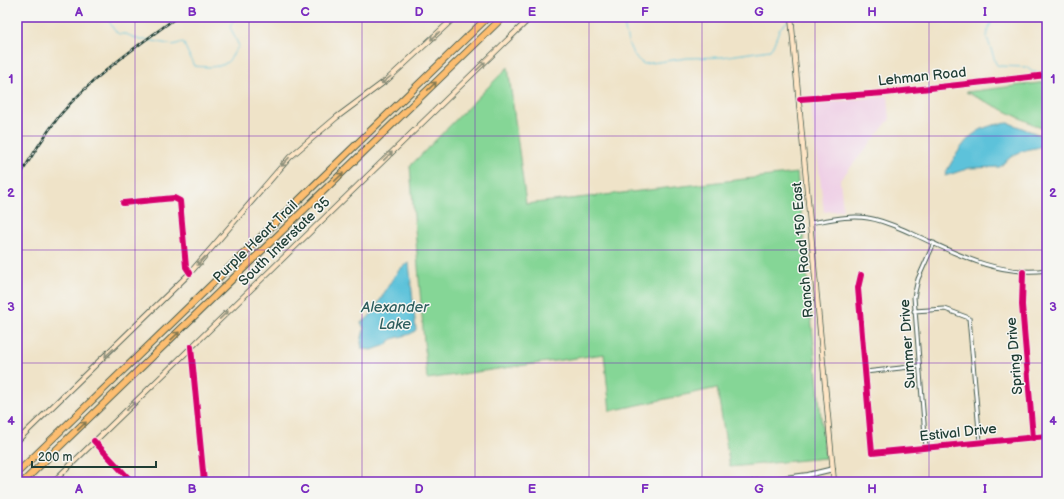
<svg xmlns="http://www.w3.org/2000/svg" width="1064" height="499" font-family="'Balsamiq Sans',sans-serif">
	<rect width="100%" height="100%" fill="#f6f6f2"/>
	<filter id="ink" filterUnits="userSpaceOnUse"><feTurbulence type="fractalNoise" baseFrequency=".025" numOctaves="2"/><feDisplacementMap in="SourceGraphic" scale="8" xChannelSelector="R" yChannelSelector="G"/><feConvolveMatrix kernelMatrix="1 2 1 2 8 2 1 2 1" color-interpolation-filters="sRGB"/></filter>
	<filter id="wash" filterUnits="userSpaceOnUse"><feTurbulence type="fractalNoise" baseFrequency=".012" numOctaves="4" result="noise"/><feDisplacementMap in="SourceGraphic" scale="16" xChannelSelector="R" yChannelSelector="G"/><feGaussianBlur stdDeviation="0.9" result="paint"/><feColorMatrix in="noise" values="0 0 0 0 0 0 0 0 0 0 0 0 0 0 0 0 0 1.4 0 .05"/><feComposite in="paint" operator="in"/></filter>
	<g filter="url(#wash)">
		<rect width="100%" height="100%" fill="#efe3c8"/>
		<path fill="#efd0e6" d="M 888,96 L 890,119 L 840,180 L 843,210 L 824,212 L 811,104 Z"/>
		<path fill="#85d696" stroke="#528a65" d="M 508,67 L 526,204 L 797,173 L 825,458 L 730,467 L 717,388 L 610,411 L 604,354 L 427,379 L 410,166 Z
			M 1047,82 L 1047,131 L 966,92 Z"/>
		<path fill="#5dc2da" stroke="#3e8087" d="M 1009,123 L 1043,136 L 1045,142 C 1039,150 1034,147 1026,150 C 1015,153 1007,159 1000,167 L 970,168 L 945,176 C 946,171 950,165 953,160 C 968,135 979,125 1009,123 Z
			M 409,263 L 416,330 C 407,339 393,334 386,345 L 372,350 L 362,349 L 361,342 L 364,329 L 361,322 C 377,319 390,269 409,263 Z"/>
		<g fill="none" stroke-linecap="round" stroke-linejoin="round">
			<path stroke="#5dc2da" stroke-width="1" d="M 107,17 L 114,30 L 119,34 L 126,34 L 140,40 L 149,40 L 173,45 L 183,42 L 194,66 C 204,67 224,69 230,59 C 233,55 235,50 239,46 L 230,27 L 235,17
				M 623,17 C 626,34 628,55 644,64 L 687,58 L 722,57 L 770,50 L 773,46 L 780,28 L 789,20
				M 995,17 L 988,29 L 987,37 L 996,64 L 999,66 L 1026,67 L 1033,72 L 1039,72
				M 1045,77 L 1047,80"/>
		</g>
	</g>
	<g filter="url(#ink)">
		<g fill="none" stroke-linecap="round" stroke-linejoin="round">
			<defs>
				<path id="minor" d="M 123,203 L 174,198 L 180,201 L 186,267 L 190,273
					M 810,223 C 829,220 849,215 868,218 C 883,220 897,227 911,233 C 955,253 997,277 1047,270
					M 1023,272 L 1022,305 L 1033,438
					M 861,275 L 858,288 L 872,453 L 1047,436
					M 914,311 L 945,309 L 969,318 L 980,442
					M 865,372 L 919,366
					M 94,441 L 132,482
					M 926,448 L 914,297 L 918,279 L 934,243"/>
				<path id="tertiary" d="M 800,99 L 885,93 L 1047,75
					M 191,347 L 204,482
					M 753,482 L 808,475 L 833,469"/>
				<path id="secondary" d="M 791,17 L 834,482
					M 17,441 L 190,273 L 290,157 L 337,117 L 388,79 L 455,17
					M 53,482 L 531,17"/>
				<path id="motorway" d="M 17,473 L 488,17
					M 23,482 L 503,17"/>
			</defs>
			<use href="#minor" stroke="#3e564a" stroke-width="5"/>
			<use href="#tertiary" stroke="#3e564a" stroke-width="6"/>
			<use href="#secondary" stroke="#3e564a" stroke-width="6"/>
			<use href="#motorway" stroke="#3e564a" stroke-width="8"/>
			<use href="#minor" stroke="#fff" stroke-width="3"/>
			<use href="#tertiary" stroke="#fff" stroke-width="4"/>
			<use href="#secondary" stroke="#fee5c5" stroke-width="4.5"/>
			<use href="#motorway" stroke="#fcbd6f" stroke-width="6"/>
			<defs>
				<path id="rail" d="M 17,181 C 30,158 44,136 60,115 C 93,76 136,47 177,17"/>
			</defs>
			<use href="#rail" stroke="#1f3d34" stroke-width="2.5"/>
			<use href="#rail" stroke="#f6f6f2" stroke-width="1" stroke-dasharray="3" stroke-linecap="butt"/>
			<defs>
				<path id="cycleway" d="M 800,99 L 885,93 L 1047,75
					M 123,203 L 174,198 L 180,201 L 186,267 L 190,273
					M 1023,272 L 1022,305 L 1033,438
					M 861,275 L 858,288 L 872,453 L 1047,436
					M 191,347 L 204,482
					M 94,441 L 132,482"/>
			</defs>
			<use href="#cycleway" stroke="#f6f6f2" stroke-width="8"/>
			<use href="#cycleway" stroke="#d6006c" stroke-width="6"/>
		</g>
		<defs><path id="oneway-shaft" d="M-6 0H5M1.5-3L5.5 0L1.5 3" fill="none" stroke-width="1.6" stroke-linecap="round" stroke-linejoin="round"/></defs>
		<g stroke="#8e917c">
			<use href="#oneway-shaft" transform="translate(435 36) rotate(136)"/>
			<use href="#oneway-shaft" transform="translate(481 66) rotate(-44)"/>
			<use href="#oneway-shaft" transform="translate(386 80) rotate(142)"/>
			<use href="#oneway-shaft" transform="translate(388 156) rotate(-44)"/>
			<use href="#oneway-shaft" transform="translate(285 162) rotate(133)"/>
			<use href="#oneway-shaft" transform="translate(201 261) rotate(133)"/>
			<use href="#oneway-shaft" transform="translate(224 315) rotate(-44)"/>
			<use href="#oneway-shaft" transform="translate(109 353) rotate(136)"/>
			<use href="#oneway-shaft" transform="translate(131 406) rotate(-44)"/>
		</g>
		<g stroke="#82774f">
			<use href="#oneway-shaft" transform="translate(432 86) rotate(-44)"/>
			<use href="#oneway-shaft" transform="translate(339 177) rotate(-44)"/>
			<use href="#oneway-shaft" transform="translate(175 336) rotate(-44)"/>
			<use href="#oneway-shaft" transform="translate(82 426) rotate(-44)"/>
		</g>
	</g>
	<path fill="none" stroke="#7b2cbf" stroke-width="1" stroke-opacity="0.55" d="M 135,17 L 135,482M 249,17 L 249,482M 362,17 L 362,482M 475,17 L 475,482M 589,17 L 589,482M 702,17 L 702,482M 815,17 L 815,482M 929,17 L 929,482M 17,136 L 1047,136M 17,250 L 1047,250M 17,363 L 1047,363"/>
	<g text-anchor="middle" stroke-width="3" stroke-linejoin="round" paint-order="stroke">
		<g font-size="14" fill="#1f3d34" stroke="#f6f6f2">
			<text transform="translate(922 76) rotate(-6)" y="5">Lehman Road</text>
			<text transform="translate(255 241) rotate(-44)" y="5">Purple Heart Trail</text>
			<text transform="translate(284 241) rotate(-44)" y="5">South Interstate 35</text>
			<text transform="translate(802 250) rotate(-95)" y="5">Ranch Road 150 East</text>
			<text transform="translate(907 344) rotate(-94)" y="5">Summer Drive</text>
			<text transform="translate(1014 356) rotate(-95)" y="5">Spring Drive</text>
			<text transform="translate(958 432) rotate(-6)" y="5">Estival Drive</text>
		</g>
		<g font-size="15" font-style="italic" fill="#2e5e5e" stroke="#f6f6f2">
			<text x="395" y="312">Alexander<tspan x="395" dy="17">Lake</tspan></text>
		</g>
	</g>
	<rect width="1064" height="499" fill="none" stroke="#f6f6f2" stroke-width="44"/>
	<path d="M32 461v6h124v-6" fill="none" stroke="#1f3d34" stroke-width="2"/>
	<text x="38" y="461" font-size="12" fill="#1f3d34" stroke="#f6f6f2" stroke-width="3" paint-order="stroke">200 m</text>
	<rect x="22" y="22" width="1020" height="455" fill="none" stroke="#7b2cbf" stroke-width="1.5"/>
	<g font-size="13" text-anchor="middle" font-weight="bold" fill="#7b2cbf">
		<text x="79" y="16">A</text>
		<text x="192" y="16">B</text>
		<text x="305" y="16">C</text>
		<text x="419" y="16">D</text>
		<text x="532" y="16">E</text>
		<text x="645" y="16">F</text>
		<text x="759" y="16">G</text>
		<text x="872" y="16">H</text>
		<text x="985" y="16">I</text>
		<text x="11" y="83">1</text>
		<text x="1053" y="83">1</text>
		<text x="11" y="197">2</text>
		<text x="1053" y="197">2</text>
		<text x="11" y="311">3</text>
		<text x="1053" y="311">3</text>
		<text x="11" y="425">4</text>
		<text x="1053" y="425">4</text>
		<text x="79" y="493">A</text>
		<text x="192" y="493">B</text>
		<text x="305" y="493">C</text>
		<text x="419" y="493">D</text>
		<text x="532" y="493">E</text>
		<text x="645" y="493">F</text>
		<text x="759" y="493">G</text>
		<text x="872" y="493">H</text>
		<text x="985" y="493">I</text>
	</g>
</svg>
